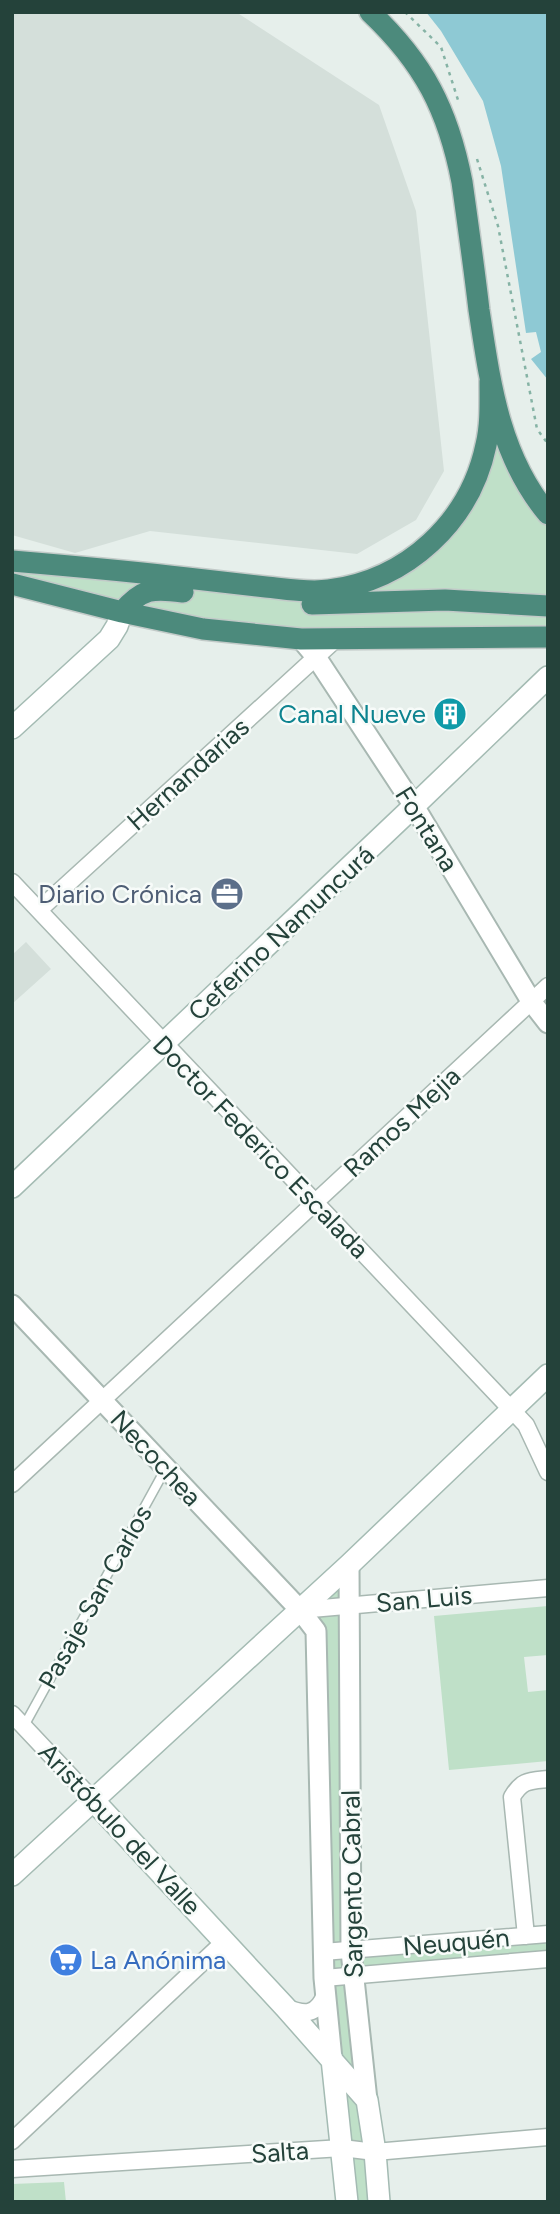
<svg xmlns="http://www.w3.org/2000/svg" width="560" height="2214" font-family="Figtree,sans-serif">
	<rect width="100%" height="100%" fill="#e6efeb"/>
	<path fill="#d4dfda" d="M 12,12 L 236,12 L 379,105 L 416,211 L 444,471 L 416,520 L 357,554 L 150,531 L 75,553 L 12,535 Z
		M 26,942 L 51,969 L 12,1004 L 12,955 Z"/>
	<path fill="#bfe0c8" d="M 489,427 L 548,514 L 548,637 L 301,639 L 12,584 L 12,561 L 327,591 L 440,535 Z
		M 349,1565 L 351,1950 L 548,1934 L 548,1959 L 352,1976 L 379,2202 L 347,2202 L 342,2148 L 316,1631 L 300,1610 Z
		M 548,1606 L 548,1655 L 524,1657 L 528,1692 L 548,1690 L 548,1761 L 449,1770 L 434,1616 Z
		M 64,2182 L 66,2202 L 12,2202 L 12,2184 Z"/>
	<path fill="#8ec9d4" d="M 426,12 L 548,12 L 548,380 L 531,359 L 541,352 L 536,332 L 526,333 L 501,166 L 483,101 L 441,31 Z"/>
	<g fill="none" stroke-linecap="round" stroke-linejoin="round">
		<defs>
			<path id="service" d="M 24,1726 L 166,1468"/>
			<path id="minor" d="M 12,882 L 526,1425 L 548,1472
				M 39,910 L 337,638
				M 12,1484 L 548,986
				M 300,1610 L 548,1588
				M 12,1714 L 93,1800
				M 526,1936 L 512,1797 C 522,1780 529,1781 548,1779
				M 323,1952 L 548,1934
				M 324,1978 L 548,1959
				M 285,2007 C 305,2015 316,2016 325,1995
				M 12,2141 L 225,1941
				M 12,2169 L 342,2148 L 375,2152 L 548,2137"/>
			<path id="tertiary" d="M 301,639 L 316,657 L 414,806 L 531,1001 L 548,1023
				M 12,1305 L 300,1610 L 316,1631 L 324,1978 L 332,2059
				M 349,1565 L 351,1951 L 367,2100"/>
			<path id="secondary" d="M 12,728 L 109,639 L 117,626 L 122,612
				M 12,1187 L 414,806 L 548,677
				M 93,1800 L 285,2007 L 367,2100 L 375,2152 L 379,2202
				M 12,1875 L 349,1565 L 548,1375
				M 332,2059 L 347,2202"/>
			<path id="trunk" d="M 370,12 C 424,63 448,110 462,182 C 468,225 474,267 479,310 C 490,382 499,456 548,514
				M 12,561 C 71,566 129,571 187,578 C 213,581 240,584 266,587 C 287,589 309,593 329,590 C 407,580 470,522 486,445 C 491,424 490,403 490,381
				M 12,584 L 122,612 L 203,629 L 301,639 L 548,637
				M 312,604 L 445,600 L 548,606
				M 122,612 C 142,588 153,588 183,592"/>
		</defs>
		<use href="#service" stroke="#a8b8b2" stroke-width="11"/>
		<use href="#minor" stroke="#a8b8b2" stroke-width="19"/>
		<use href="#tertiary" stroke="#a8b8b2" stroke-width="23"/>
		<use href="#secondary" stroke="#a4bbb3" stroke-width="24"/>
		<use href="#trunk" stroke="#c2cac8" stroke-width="24"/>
		<path stroke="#86b3a5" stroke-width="2.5" stroke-dasharray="3.5 5" stroke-linecap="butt" d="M 405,12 L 441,47 L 458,100
			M 477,159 L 498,226 L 537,429 L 548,444"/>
		<use href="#service" stroke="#fff" stroke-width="8"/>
		<use href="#minor" stroke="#fff" stroke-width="16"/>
		<use href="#tertiary" stroke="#fff" stroke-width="19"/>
		<use href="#secondary" stroke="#fff" stroke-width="21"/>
		<use href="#trunk" stroke="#4c8a7c" stroke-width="21"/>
	</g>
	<defs>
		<symbol id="building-disc" viewBox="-11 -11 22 22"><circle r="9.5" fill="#0f9aa8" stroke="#f7fbf9"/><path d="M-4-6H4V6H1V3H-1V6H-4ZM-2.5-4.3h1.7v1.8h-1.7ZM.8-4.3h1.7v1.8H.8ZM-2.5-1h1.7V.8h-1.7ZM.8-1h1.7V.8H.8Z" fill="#fff"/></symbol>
		<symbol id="office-disc" viewBox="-11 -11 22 22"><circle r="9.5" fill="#5c6f8a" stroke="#f7fbf9"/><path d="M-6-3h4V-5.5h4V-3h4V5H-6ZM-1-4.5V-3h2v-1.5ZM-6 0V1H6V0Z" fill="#fff"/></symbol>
		<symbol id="supermarket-disc" viewBox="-11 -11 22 22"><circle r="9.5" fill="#3f7fe0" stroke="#f7fbf9"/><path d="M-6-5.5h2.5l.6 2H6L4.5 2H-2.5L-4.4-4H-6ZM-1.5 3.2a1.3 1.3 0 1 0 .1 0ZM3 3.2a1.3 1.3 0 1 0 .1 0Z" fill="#fff"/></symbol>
	</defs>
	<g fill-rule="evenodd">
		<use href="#building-disc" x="431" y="695" width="38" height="38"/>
		<use href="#office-disc" x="208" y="875" width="38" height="38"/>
		<use href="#supermarket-disc" x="47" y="1941" width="38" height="38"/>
	</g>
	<g text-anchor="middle" stroke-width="5" stroke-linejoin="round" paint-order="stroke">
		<g font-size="26" fill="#0d838f" stroke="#f7fbf9" text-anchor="end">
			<text x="426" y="723">Canal Nueve</text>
		</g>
		<g font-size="26" fill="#24423a" stroke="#f7fbf9">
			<text transform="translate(188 774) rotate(-42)" y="9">Hernandarias</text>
			<text transform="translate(427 829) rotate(58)" y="9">Fontana</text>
			<text transform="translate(281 933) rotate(-43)" y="9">Ceferino Namuncurá</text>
			<text transform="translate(402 1122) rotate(-43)" y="9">Ramos Mejia</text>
			<text transform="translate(261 1147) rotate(46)" y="9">Doctor Federico Escalada</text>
			<text transform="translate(156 1458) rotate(47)" y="9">Necochea</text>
			<text transform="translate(95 1597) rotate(-61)" y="9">Pasaje San Carlos</text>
			<text transform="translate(424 1599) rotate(-5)" y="9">San Luis</text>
			<text transform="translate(120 1829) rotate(47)" y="9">Aristóbulo del Valle</text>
			<text transform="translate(352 1884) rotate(-91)" y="9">Sargento Cabral</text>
			<text transform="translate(456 1942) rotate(-5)" y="9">Neuquén</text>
			<text transform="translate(280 2152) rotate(-4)" y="9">Salta</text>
		</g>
		<g font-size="26" fill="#4e5e75" stroke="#f7fbf9" text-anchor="end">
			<text x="202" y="903">Diario Crónica</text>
		</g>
		<g font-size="26" fill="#366cbe" stroke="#f7fbf9" text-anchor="start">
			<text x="90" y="1969">La Anónima</text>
		</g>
	</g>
	<rect width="560" height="2214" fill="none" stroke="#24423a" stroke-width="28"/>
</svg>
